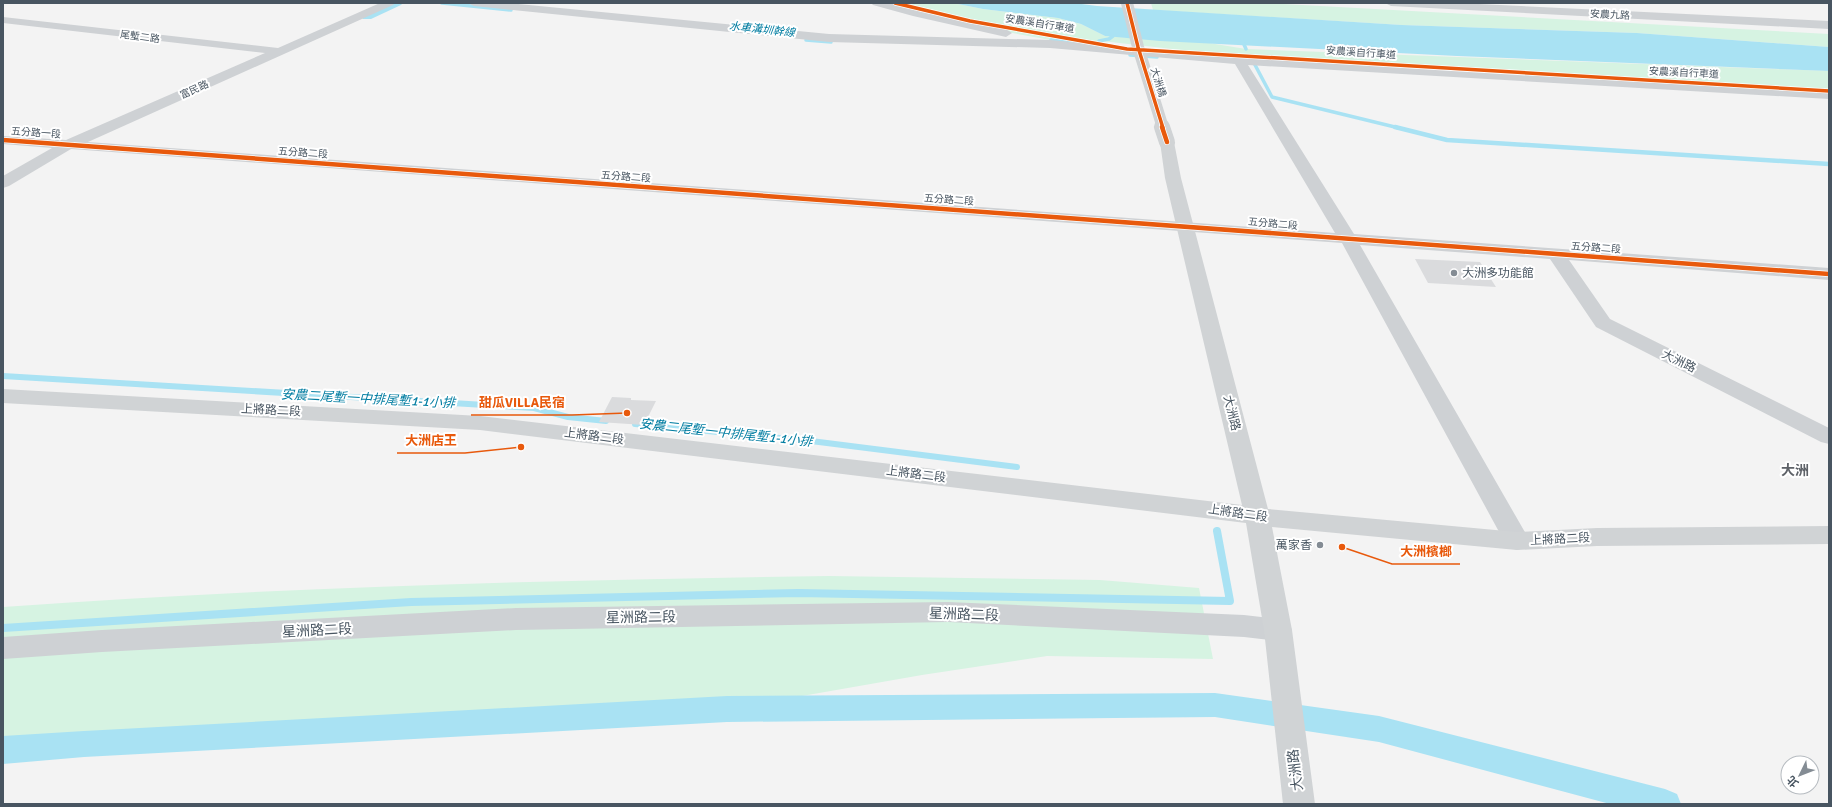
<svg xmlns="http://www.w3.org/2000/svg" width="1832" height="807" font-family="Signika,'Noto Sans TC',sans-serif">
	<rect width="100%" height="100%" fill="#f3f3f3"/>
	<path fill="#d6f3e2" d="M 877,3 L 953,3 L 983,9 L 1058,18 L 1081,24 L 1105,36 L 1209,43 L 1246,49 L 1829,71 L 1829,93 L 1188,55 L 1181,50 L 1102,41 L 1098,43 L 1056,41 L 990,29 Z
		M 1151,3 L 1267,3 L 1829,34 L 1829,47 L 1637,33 L 1402,25 L 1153,10 Z
		M 829,576 L 1100,580 L 1199,588 L 1213,659 L 1047,656 L 922,675 L 727,709 L 84,744 L 3,750 L 3,607 C 278,587 553,580 829,576 Z"/>
	<path fill="#a9e2f3" d="M 953,3 L 1074,3 L 1097,6 L 1402,25 L 1637,33 L 1829,47 L 1829,71 L 1457,56 L 1160,41 L 1105,36 L 1081,24 L 1058,18 L 983,9 Z"/>
	<g fill="none" stroke-linecap="round" stroke-linejoin="round">
		<path stroke="#a9e2f3" stroke-width="3.5" d="M 442,3 L 511,10
			M 806,40 L 831,42
			M 1051,40 L 1088,43
			M 1242,40 L 1246,49
			M 1099,41 L 1109,39 L 1113,36
			M 1130,55 L 1157,57
			M 1254,63 L 1272,97 L 1399,128"/>
		<path stroke="#a9e2f3" stroke-width="4.5" d="M 1395,127 L 1447,140 L 1829,164"/>
		<path stroke="#a9e2f3" stroke-width="6" d="M 3,376 L 534,408 L 568,417 L 606,421
			M 635,424 L 811,441 L 1017,467"/>
		<path stroke="#a9e2f3" stroke-width="8" d="M 3,628 L 411,602 L 798,593 L 1230,601 L 1217,531"/>
		<path fill="#a9e2f3" fill-rule="evenodd" d="M 388,3 L 403,3 L 401,5 L 371,19 L 363,19 L 361,17 L 363,15 Z
			M 1215,693 L 1379,716 L 1665,789 L 1677,794 L 1681,804 L 1610,804 L 1379,742 L 1215,717 L 727,722 L 84,757 L 3,764 L 3,736 L 84,731 L 727,696 Z"/>
	</g>
	<path fill="#dadbdd" d="M 1415,259 L 1480,262 L 1496,287 L 1428,283 Z
		M 612,397 L 631,398 L 631,400 L 656,401 L 644,425 L 599,422 Z"/>
	<g fill="none" stroke-linecap="round" stroke-linejoin="round">
		<path fill="#ced1d4" fill-rule="evenodd" d="M 380,3 L 395,3 L 393,5 L 88,142 L 1335,233 L 1235,64 L 1050,48 L 829,42 L 474,6 L 468,3 L 508,3 L 829,34 L 1050,40 L 1239,57 L 1829,91 L 1829,99 L 1248,65 L 1354,234 L 1829,268 L 1829,280 L 1569,260 L 1610,319 L 1829,428 L 1829,444 L 1821,442 L 1596,327 L 1550,259 L 1360,245 L 1530,541 L 1526,547 L 1517,550 L 1508,547 L 1504,541 L 1342,243 L 71,149 L 9,186 L 3,188 L 3,176 L 52,148 L 3,144 L 3,136 L 66,140 L 265,53 L 3,23 L 3,17 L 278,48 Z
			M 871,3 L 889,3 L 1006,29 L 1012,33 L 1006,37 L 913,16 L 873,5 Z
			M 1385,3 L 1458,3 L 1829,21 L 1829,29 L 1391,6 Z
			M 948,602 L 1244,615 L 1278,619 L 1288,622 L 1292,630 L 1288,638 L 1278,641 L 1244,637 L 948,622 L 516,630 L 102,652 L 3,659 L 3,637 L 102,630 L 516,608 Z"/>
		<path fill="#d0d3d5" fill-rule="evenodd" d="M 1167,138 L 1172,139 L 1174,142 L 1181,178 L 1268,509 L 1517,532 L 1597,528 L 1829,526 L 1829,544 L 1597,546 L 1517,550 L 1272,527 L 1292,630 L 1315,804 L 1283,804 L 1264,630 L 1246,523 L 480,430 L 3,403 L 3,389 L 480,416 L 1242,505 L 1165,178 L 1160,142 L 1162,139 Z"/>
		<path stroke="#d0d3d5" stroke-width="12" d="M 1127,3 L 1138,47 L 1163,128"/>
		<path stroke="#d0d3d5" stroke-width="16" d="M 1162,127 L 1167,142"/>
		<defs>
			<path id="cycleway-far1" d="M 895,3 L 970,21 L 1127,49 L 1829,91
				M 1127,3 L 1138,47 L 1163,128"/>
			<path id="cycleway" d="M 1162,127 L 1167,142
				M 3,140 L 1829,274"/>
		</defs>
		<use href="#cycleway-far1" stroke="#fff" stroke-width="5"/>
		<use href="#cycleway" stroke="#fff" stroke-width="6"/>
		<use href="#cycleway-far1" stroke="#e8590c" stroke-width="3.5"/>
		<use href="#cycleway" stroke="#e8590c" stroke-width="4.5"/>
	</g>
	<g fill="#848c94" stroke="#fff" stroke-width="1.5">
		<circle cx="1454" cy="273" r="4"/>
		<circle cx="1320" cy="545" r="4"/>
	</g>
	<g text-anchor="middle" stroke-width="4" stroke-linejoin="round" paint-order="stroke">
		<g font-size="10" fill="#485561" stroke="#fff">
			<text transform="translate(1610 14) rotate(3)" y="4">安農九路</text>
			<text transform="translate(1040 23) rotate(9)" y="4">安農溪自行車道</text>
			<text transform="translate(140 36) rotate(7)" y="4">尾塹二路</text>
			<text transform="translate(1361 52) rotate(4)" y="4">安農溪自行車道</text>
			<text transform="translate(1684 72) rotate(3)" y="4">安農溪自行車道</text>
			<text transform="translate(1159 82) rotate(73)" y="4">大洲橋</text>
			<text transform="translate(194 89) rotate(-24)" y="4">富民路</text>
			<text transform="translate(36 132) rotate(4)" y="4">五分路一段</text>
			<text transform="translate(303 152) rotate(4)" y="4">五分路二段</text>
			<text transform="translate(626 176) rotate(4)" y="4">五分路二段</text>
			<text transform="translate(949 199) rotate(4)" y="4">五分路二段</text>
			<text transform="translate(1273 223) rotate(5)" y="4">五分路二段</text>
			<text transform="translate(1596 247) rotate(4)" y="4">五分路二段</text>
		</g>
		<g font-size="11" font-style="italic" fill="#037ea2" stroke="#fff">
			<text transform="translate(762 29) rotate(6)" y="4">水車溝圳幹線</text>
		</g>
		<g font-size="12" fill="#485561" stroke="#fff" text-anchor="start">
			<text x="1462" y="277">大洲多功能館</text>
			<text x="1312" y="549" text-anchor="end">萬家香</text>
		</g>
		<g font-size="12" fill="#485561" stroke="#fff">
			<text transform="translate(1679 361) rotate(26)" y="4">大洲路</text>
			<text transform="translate(271 410) rotate(3)" y="4">上將路二段</text>
			<text transform="translate(1232 413) rotate(76)" y="4">大洲路</text>
			<text transform="translate(594 436) rotate(7)" y="4">上將路二段</text>
			<text transform="translate(916 474) rotate(7)" y="4">上將路二段</text>
			<text transform="translate(1238 513) rotate(8)" y="4">上將路二段</text>
			<text transform="translate(1560 539) rotate(-3)" y="4">上將路二段</text>
		</g>
		<g font-size="13" font-style="italic" fill="#037ea2" stroke="#fff">
			<text transform="translate(368 398) rotate(3)" y="5">安農二尾塹一中排尾塹1-1小排</text>
			<text transform="translate(726 432) rotate(6)" y="5">安農二尾塹一中排尾塹1-1小排</text>
		</g>
		<g font-size="14" font-weight="bold" fill="#5e6268" stroke="#fff">
			<text x="1795" y="475">大洲</text>
		</g>
		<g font-size="14" fill="#485561" stroke="#fff">
			<text transform="translate(964 614) rotate(2)" y="5">星洲路二段</text>
			<text transform="translate(641 617) rotate(-1)" y="5">星洲路二段</text>
			<text transform="translate(317 630) rotate(-3)" y="5">星洲路二段</text>
			<text transform="translate(1295 770) rotate(-97)" y="5">大洲路</text>
		</g>
	</g>
	<path fill="none" stroke="#e8590c" stroke-width="1.5" d="M627 413L572 415H471M521 447L465 453H397M1342 547L1392 564H1460"/>
	<g fill="#e8590c" stroke="#fff" stroke-width="1.5">
		<circle cx="627" cy="413" r="4"/>
		<circle cx="521" cy="447" r="4"/>
		<circle cx="1342" cy="547" r="4"/>
	</g>
	<g font-size="13" text-anchor="middle" font-weight="bold" fill="#e8590c" stroke="#fff" stroke-width="4" stroke-linejoin="round" paint-order="stroke">
		<text x="522" y="407">甜瓜VILLA民宿</text>
		<text x="431" y="445">大洲店王</text>
		<text x="1426" y="556">大洲檳榔</text>
	</g>
	<rect width="1832" height="807" fill="none" stroke="#485561" stroke-width="8"/>
	<g transform="translate(1800 775) rotate(227)"><circle r="19" fill="#ffffff" stroke="#b6bbc0"/>
	<path d="M0-3L7 15L0 10L-7 15Z" fill="#848c94"/>
	<text y="-6" font-size="11" font-weight="bold" text-anchor="middle" fill="#485561">北</text>
	</g>
</svg>
